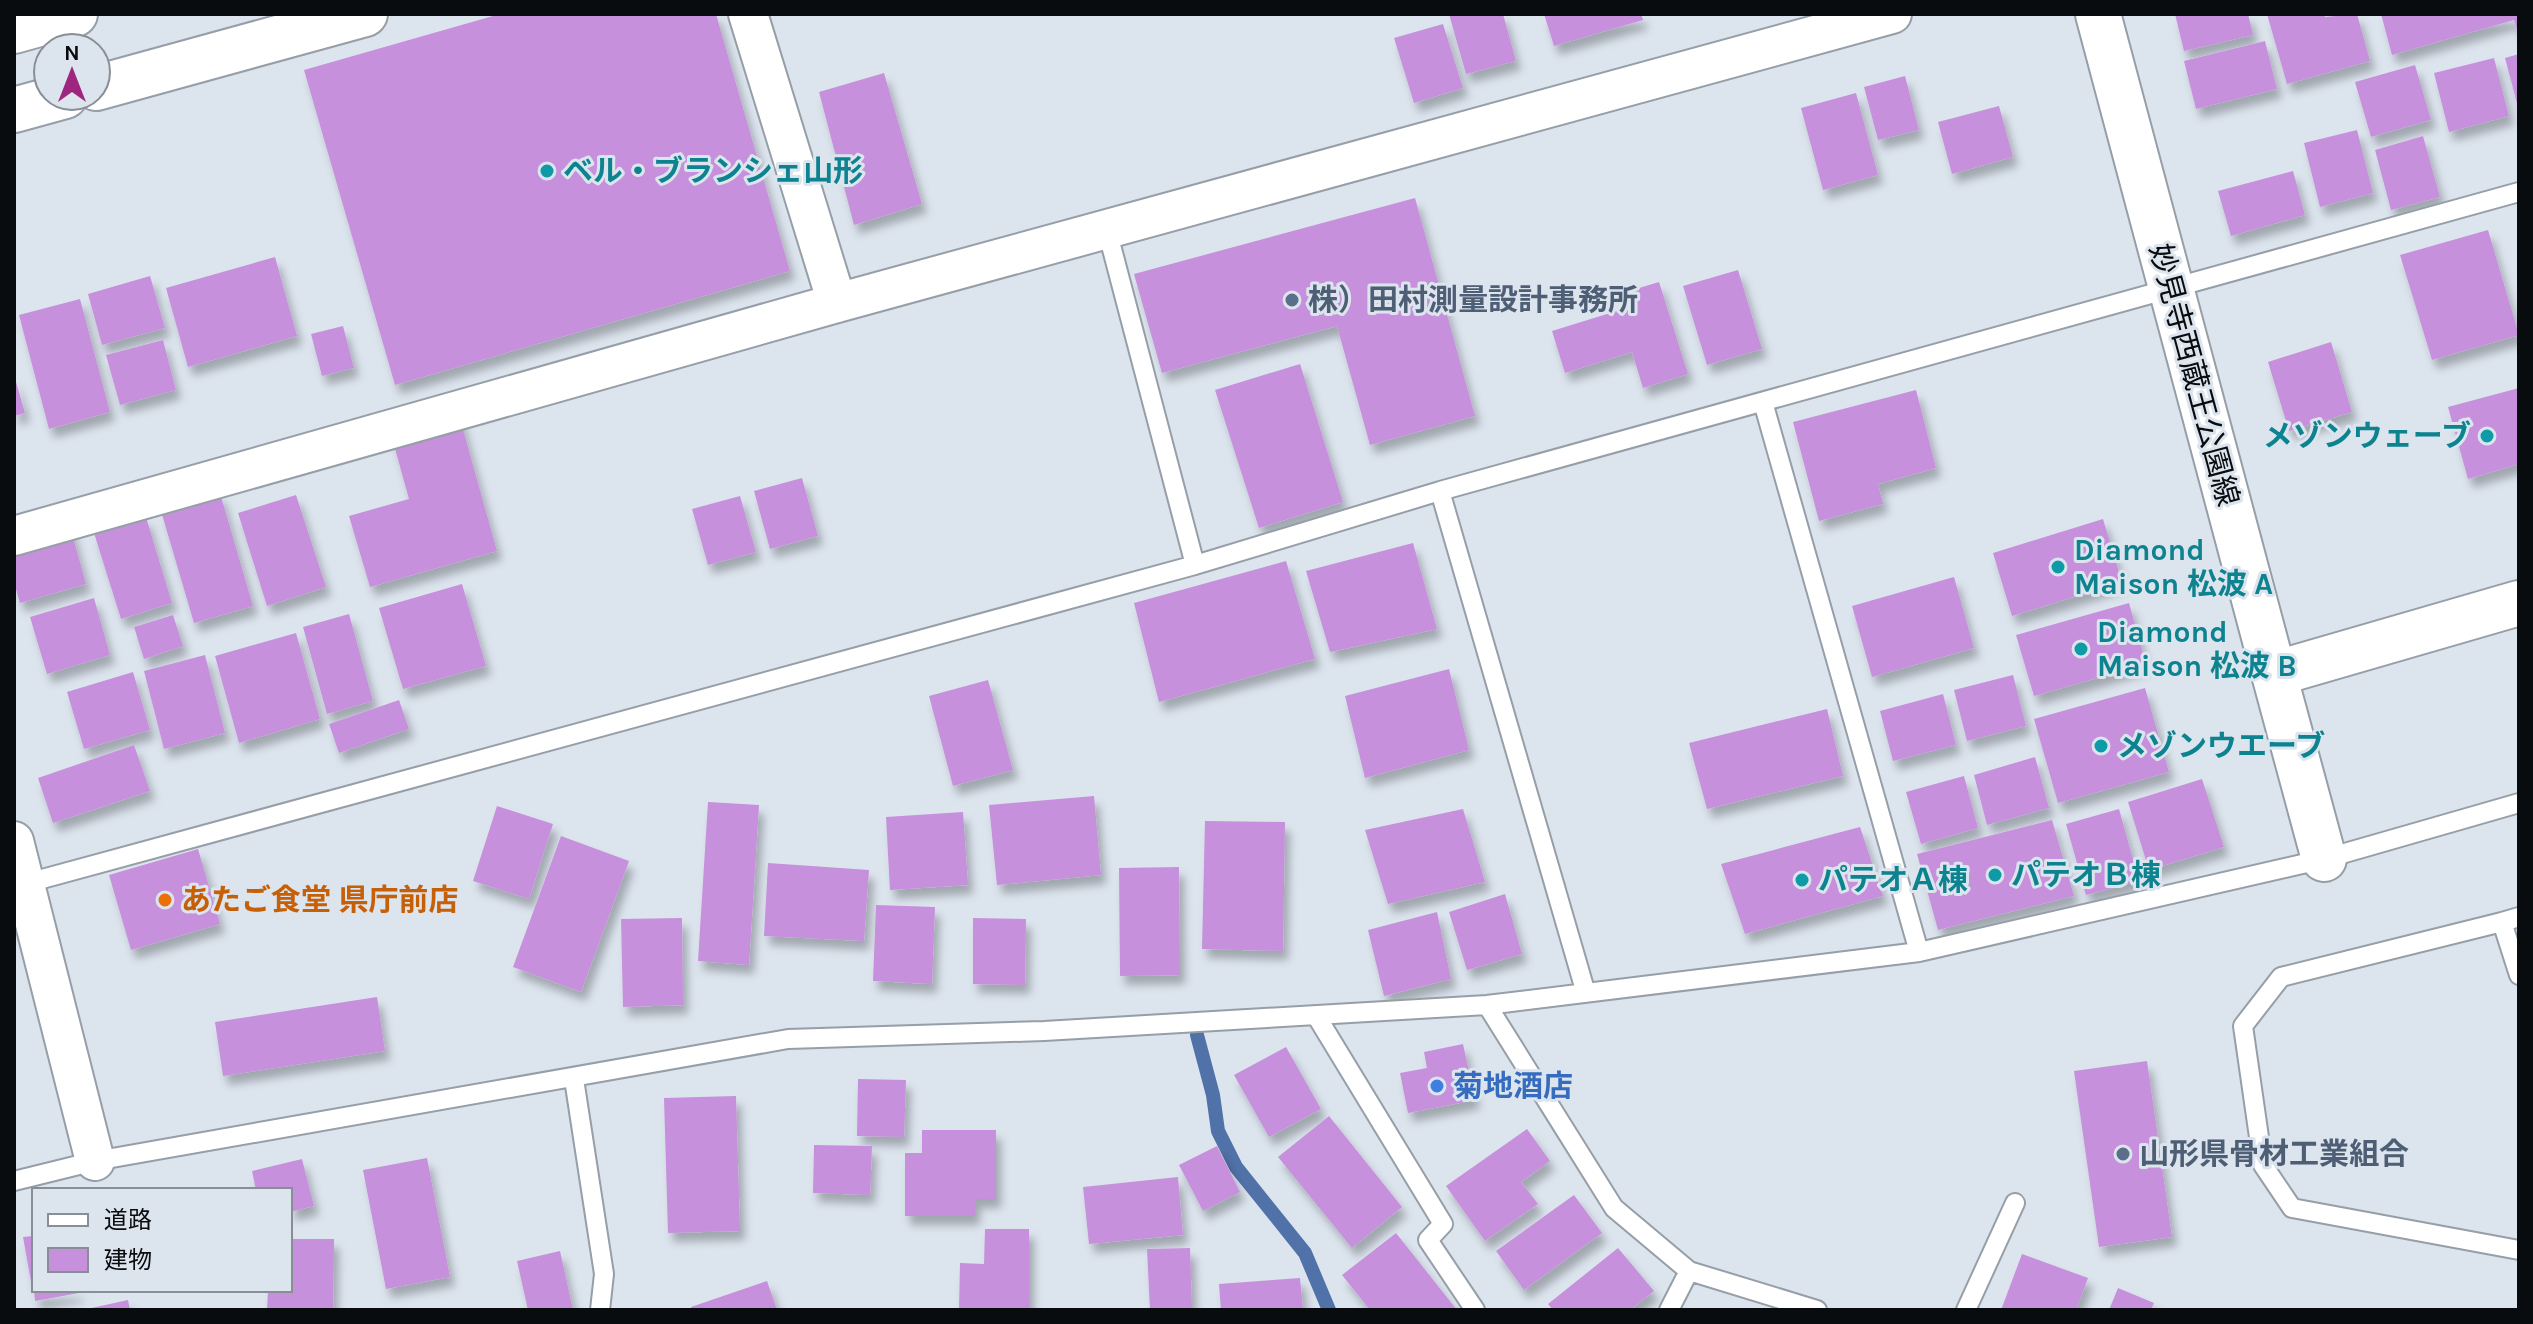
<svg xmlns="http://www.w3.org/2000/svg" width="2533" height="1324" font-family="Karla,'Noto Sans JP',sans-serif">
	<defs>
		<filter id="shadow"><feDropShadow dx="5" dy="9" stdDeviation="4" flood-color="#0004"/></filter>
	</defs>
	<rect width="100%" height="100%" fill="#dce4ee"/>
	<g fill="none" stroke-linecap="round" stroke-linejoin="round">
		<path stroke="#5172a8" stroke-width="14" d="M 1197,1035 L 1213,1095 L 1218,1131 L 1236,1167 L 1305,1253 L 1329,1310"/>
	</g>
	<path fill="#c790dc" filter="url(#shadow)" d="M 500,14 L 716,14 L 790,271 L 395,385 L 304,70 Z
		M 1449,14 L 1503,14 L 1516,61 L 1466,74 Z
		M 1544,14 L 1641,14 L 1643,20 L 1554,46 Z
		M 2175,14 L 2248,14 L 2253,35 L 2184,51 Z
		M 2267,14 L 2324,14 L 2325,17 L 2357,14 L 2370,61 L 2287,84 Z
		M 2381,14 L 2519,14 L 2519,36 L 2514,20 L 2392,55 Z
		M 1443,24 L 1463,88 L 1414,103 L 1394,38 Z
		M 2265,41 L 2277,89 L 2196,109 L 2184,61 Z
		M 2519,54 L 2519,107 L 2518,107 L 2505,58 Z
		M 2494,58 L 2509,116 L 2449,132 L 2434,73 Z
		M 2415,65 L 2431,120 L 2371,137 L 2355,82 Z
		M 884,73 L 922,204 L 854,225 L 819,92 Z
		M 1905,76 L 1919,130 L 1878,140 L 1864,87 Z
		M 1856,93 L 1878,175 L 1823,190 L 1801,108 Z
		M 1999,106 L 2013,157 L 1952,174 L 1938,122 Z
		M 2357,130 L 2373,193 L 2320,207 L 2304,143 Z
		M 2423,136 L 2440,197 L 2391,210 L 2375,150 Z
		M 2293,171 L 2305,215 L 2231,236 L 2218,191 Z
		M 1415,198 L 1475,416 L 1370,445 L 1337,326 L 1162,373 L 1134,274 Z
		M 2488,230 L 2519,335 L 2432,360 L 2400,255 Z
		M 275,257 L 297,336 L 188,367 L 166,288 Z
		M 1738,270 L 1762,349 L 1707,365 L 1683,286 Z
		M 150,276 L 165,328 L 102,345 L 88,294 Z
		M 1659,282 L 1688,374 L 1643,388 L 1632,352 L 1565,373 L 1552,331 L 1623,309 L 1619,294 Z
		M 80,299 L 110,412 L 49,429 L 19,315 Z
		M 343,326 L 354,368 L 322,376 L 311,334 Z
		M 163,340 L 176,390 L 120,405 L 106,355 Z
		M 2331,342 L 2352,412 L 2289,431 L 2268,362 Z
		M 1300,364 L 1343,502 L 1259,528 L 1215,390 Z
		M 14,375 L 25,413 L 14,416 Z
		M 2519,388 L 2519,464 L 2468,479 L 2448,407 Z
		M 1916,390 L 1936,468 L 1878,484 L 1883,504 L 1819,521 L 1793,422 Z
		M 459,415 L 497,551 L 370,587 L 349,516 L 409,499 L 391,434 Z
		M 802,478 L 818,536 L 770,549 L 754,491 Z
		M 220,493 L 253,606 L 194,623 L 161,511 Z
		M 296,495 L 326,587 L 267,606 L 238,513 Z
		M 740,496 L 756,552 L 708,565 L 692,509 Z
		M 146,517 L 172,603 L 121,619 L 94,533 Z
		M 2103,519 L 2122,582 L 2012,616 L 1993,553 Z
		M 70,526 L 86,584 L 20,603 L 14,582 L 14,542 Z
		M 1413,543 L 1437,629 L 1330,652 L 1306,571 Z
		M 1286,561 L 1315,659 L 1159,702 L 1134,603 Z
		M 1954,577 L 1974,648 L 1872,677 L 1852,606 Z
		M 462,584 L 486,666 L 403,689 L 379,608 Z
		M 94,598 L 110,655 L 47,674 L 30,617 Z
		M 2129,603 L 2146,664 L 2034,696 L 2016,635 Z
		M 349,614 L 373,701 L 327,714 L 303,627 Z
		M 173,615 L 183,646 L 144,659 L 134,627 Z
		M 296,633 L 320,719 L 239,743 L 215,656 Z
		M 205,655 L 225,733 L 164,749 L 144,671 Z
		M 1449,669 L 1469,750 L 1365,778 L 1345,696 Z
		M 133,672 L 150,730 L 84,749 L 67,692 Z
		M 2013,675 L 2026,726 L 1967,741 L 1954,690 Z
		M 988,680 L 1013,770 L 953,786 L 929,696 Z
		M 2145,688 L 2169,772 L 2058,803 L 2034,719 Z
		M 1943,694 L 1956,745 L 1893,761 L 1880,711 Z
		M 399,700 L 409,729 L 339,753 L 329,724 Z
		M 1827,709 L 1843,776 L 1707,809 L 1689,743 Z
		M 134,745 L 150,791 L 53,823 L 38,778 Z
		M 2035,757 L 2049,808 L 1987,825 L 1974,775 Z
		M 1964,776 L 1978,828 L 1921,844 L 1906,792 Z
		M 2202,779 L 2224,847 L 2149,870 L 2128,802 Z
		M 1094,796 L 1101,875 L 997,885 L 989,805 Z
		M 708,802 L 759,805 L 749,965 L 698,961 Z
		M 497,806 L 553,824 L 529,899 L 473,881 Z
		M 1463,809 L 1485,882 L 1388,904 L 1365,830 Z
		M 2119,809 L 2139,881 L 2086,895 L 2066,824 Z
		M 963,812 L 968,885 L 890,890 L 886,817 Z
		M 2052,820 L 2074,896 L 1938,930 L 1917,854 Z
		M 1205,821 L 1285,822 L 1283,951 L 1202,949 Z
		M 1860,827 L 1883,896 L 1745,934 L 1721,864 Z
		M 561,836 L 629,861 L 581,992 L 513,967 Z
		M 198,849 L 220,924 L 131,950 L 109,875 Z
		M 768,863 L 869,870 L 864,941 L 764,936 Z
		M 1179,867 L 1180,975 L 1120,976 L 1119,868 Z
		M 1505,894 L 1522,954 L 1467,970 L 1449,912 Z
		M 876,905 L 935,907 L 932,984 L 873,981 Z
		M 1437,912 L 1451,979 L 1384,996 L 1368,930 Z
		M 682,918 L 683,1005 L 623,1007 L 621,919 Z
		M 973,918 L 1026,919 L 1025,985 L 973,984 Z
		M 377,997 L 385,1051 L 223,1076 L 215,1022 Z
		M 1463,1044 L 1475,1100 L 1408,1113 L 1400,1073 L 1427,1068 L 1424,1052 Z
		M 1286,1047 L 1321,1109 L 1269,1137 L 1234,1075 Z
		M 2147,1061 L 2172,1237 L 2099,1247 L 2074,1071 Z
		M 858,1079 L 906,1080 L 904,1137 L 857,1136 Z
		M 736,1096 L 740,1231 L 668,1233 L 664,1098 Z
		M 1329,1116 L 1402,1207 L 1352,1248 L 1278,1157 Z
		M 1527,1129 L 1550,1161 L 1521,1182 L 1538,1204 L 1485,1241 L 1446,1186 Z
		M 922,1130 L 996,1130 L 996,1199 L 975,1199 L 975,1216 L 905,1216 L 905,1153 L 922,1153 Z
		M 814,1145 L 872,1146 L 870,1195 L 813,1193 Z
		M 1217,1146 L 1240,1192 L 1203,1211 L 1179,1165 Z
		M 427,1158 L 450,1277 L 386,1289 L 363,1170 Z
		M 302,1159 L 314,1206 L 290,1212 L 290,1190 L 256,1190 L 252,1171 Z
		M 1178,1177 L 1183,1235 L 1089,1244 L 1083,1187 Z
		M 1574,1195 L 1602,1233 L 1524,1290 L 1496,1251 Z
		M 985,1229 L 1029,1229 L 1029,1310 L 959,1310 L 960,1263 L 984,1264 Z
		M 1396,1233 L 1457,1310 L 1370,1310 L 1342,1275 Z
		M 34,1236 L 34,1287 L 32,1287 L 23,1237 Z
		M 290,1239 L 334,1239 L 333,1310 L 267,1310 L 268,1290 L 290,1290 Z
		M 1190,1248 L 1192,1310 L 1150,1310 L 1147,1249 Z
		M 1618,1248 L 1654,1291 L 1630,1310 L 1553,1310 L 1548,1304 Z
		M 560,1251 L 573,1310 L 528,1310 L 517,1261 Z
		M 2022,1254 L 2088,1278 L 2076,1310 L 2001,1310 Z
		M 1300,1278 L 1303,1310 L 1221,1310 L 1219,1284 Z
		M 767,1281 L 777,1310 L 692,1310 L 691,1307 Z
		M 2118,1288 L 2154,1303 L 2151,1310 L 2109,1310 Z
		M 34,1290 L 78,1290 L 79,1293 L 35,1301 Z
		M 128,1300 L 130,1310 L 87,1310 L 87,1309 Z"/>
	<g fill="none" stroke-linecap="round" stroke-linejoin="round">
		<defs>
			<path id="service" d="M 1107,230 L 1195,565
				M 1763,402 L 1919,952
				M 1440,491 L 1585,990
				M 20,885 L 1195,565 L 1440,491 L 2519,192
				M 2519,917 L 2502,922 L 2519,975
				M 2502,922 L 2281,977 L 2243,1026 L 2263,1165 L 2292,1208 L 2519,1250
				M 1487,1005 L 1614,1208 L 1689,1271 L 1817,1310
				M 1317,1017 L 1443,1224 L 1428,1240 L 1475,1310
				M 574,1079 L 604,1274 L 600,1310
				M 14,1181 L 95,1161 L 788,1039 L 1044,1031 L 1487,1005 L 1919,952 L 2324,859 L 2519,803
				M 1669,1310 L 1689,1271
				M 1966,1310 L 2015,1203"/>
			<path id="minor" d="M 748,14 L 837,303
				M 14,536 L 837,303 L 1892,14
				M 14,841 L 95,1161"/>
			<path id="tertiary" d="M 2274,674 L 2324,859"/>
			<path id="secondary" d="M 2098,14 L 2274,674 L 2519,603"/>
			<path id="trunk" d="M 14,31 L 75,14
				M 96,88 L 365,14
				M 14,110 L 65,96"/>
		</defs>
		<use href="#service" stroke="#969ea7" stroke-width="22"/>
		<use href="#minor" stroke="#969ea7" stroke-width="42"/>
		<use href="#tertiary" stroke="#969ea7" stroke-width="48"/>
		<use href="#secondary" stroke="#969ea7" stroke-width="48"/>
		<use href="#trunk" stroke="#969ea7" stroke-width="48"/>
		<use href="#service" stroke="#fff" stroke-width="18"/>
		<use href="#minor" stroke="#fff" stroke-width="38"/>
		<use href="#tertiary" stroke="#fff" stroke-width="44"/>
		<use href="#secondary" stroke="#fff" stroke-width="44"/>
		<use href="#trunk" stroke="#fff" stroke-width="44"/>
	</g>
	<g fill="#0f9aa8" stroke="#dce4ee" stroke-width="3">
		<circle cx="547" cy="171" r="8"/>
		<circle cx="2487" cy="436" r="8"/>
		<circle cx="2058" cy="567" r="8"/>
		<circle cx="2081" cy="649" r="8"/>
		<circle cx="2101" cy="746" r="8"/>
		<circle cx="1995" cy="875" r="8"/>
		<circle cx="1802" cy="880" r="8"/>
	</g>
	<g fill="#5c6f8a" stroke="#dce4ee" stroke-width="3">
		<circle cx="1292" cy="300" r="8"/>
		<circle cx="2123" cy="1154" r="8"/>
	</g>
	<circle fill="#e8710a" stroke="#dce4ee" stroke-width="3" cx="165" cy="900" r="8"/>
	<circle fill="#3f7fe0" stroke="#dce4ee" stroke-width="3" cx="1437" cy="1086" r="8"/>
	<g text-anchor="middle" stroke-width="6" stroke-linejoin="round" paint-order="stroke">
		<g font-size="30" font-weight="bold" fill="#0d838f" stroke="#dce4ee" text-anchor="start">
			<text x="563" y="181">ベル・ブランシェ山形</text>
			<text x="2471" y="446" text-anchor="end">メゾンウェーブ</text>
			<text x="2074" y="560">Diamond<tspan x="2074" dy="34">Maison 松波 A</tspan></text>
			<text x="2097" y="642">Diamond<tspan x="2097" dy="34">Maison 松波 B</tspan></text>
			<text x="2117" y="756">メゾンウエーブ</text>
			<text x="2011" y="885">パテオＢ棟</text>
			<text x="1818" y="890">パテオＡ棟</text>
		</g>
		<g font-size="30" font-weight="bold" fill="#4e5e75" stroke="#dce4ee" text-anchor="start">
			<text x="1308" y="310">株）田村測量設計事務所</text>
			<text x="2139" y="1164">山形県骨材工業組合</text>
		</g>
		<g font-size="30" fill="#090c0f" stroke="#dce4ee">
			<text transform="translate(2194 375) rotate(75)" y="10">妙見寺西蔵王公園線</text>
		</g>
		<g font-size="30" font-weight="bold" fill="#c56008" stroke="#dce4ee" text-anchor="start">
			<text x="181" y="910">あたご食堂 県庁前店</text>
		</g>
		<g font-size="30" font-weight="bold" fill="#366cbe" stroke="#dce4ee" text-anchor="start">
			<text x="1453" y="1096">菊地酒店</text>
		</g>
	</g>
	<rect width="2533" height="1324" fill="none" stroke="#090c0f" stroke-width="32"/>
	<rect x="32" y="1188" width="260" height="104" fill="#dce4ee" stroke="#888e95" stroke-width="2"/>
	<rect x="48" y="1214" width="40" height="12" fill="#ffffff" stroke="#888e95" stroke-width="2"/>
	<text x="104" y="1228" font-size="24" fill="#090c0f">道路</text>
	<rect x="48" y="1248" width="40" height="24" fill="#c790dc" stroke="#888e95" stroke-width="2"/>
	<text x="104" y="1268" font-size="24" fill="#090c0f">建物</text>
	<g transform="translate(72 72)"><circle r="38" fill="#dce4ee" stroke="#888e95" stroke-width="2"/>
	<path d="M0-6L14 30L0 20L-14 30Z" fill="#9e267e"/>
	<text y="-12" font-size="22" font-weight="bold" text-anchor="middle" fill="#090c0f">N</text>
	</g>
</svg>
